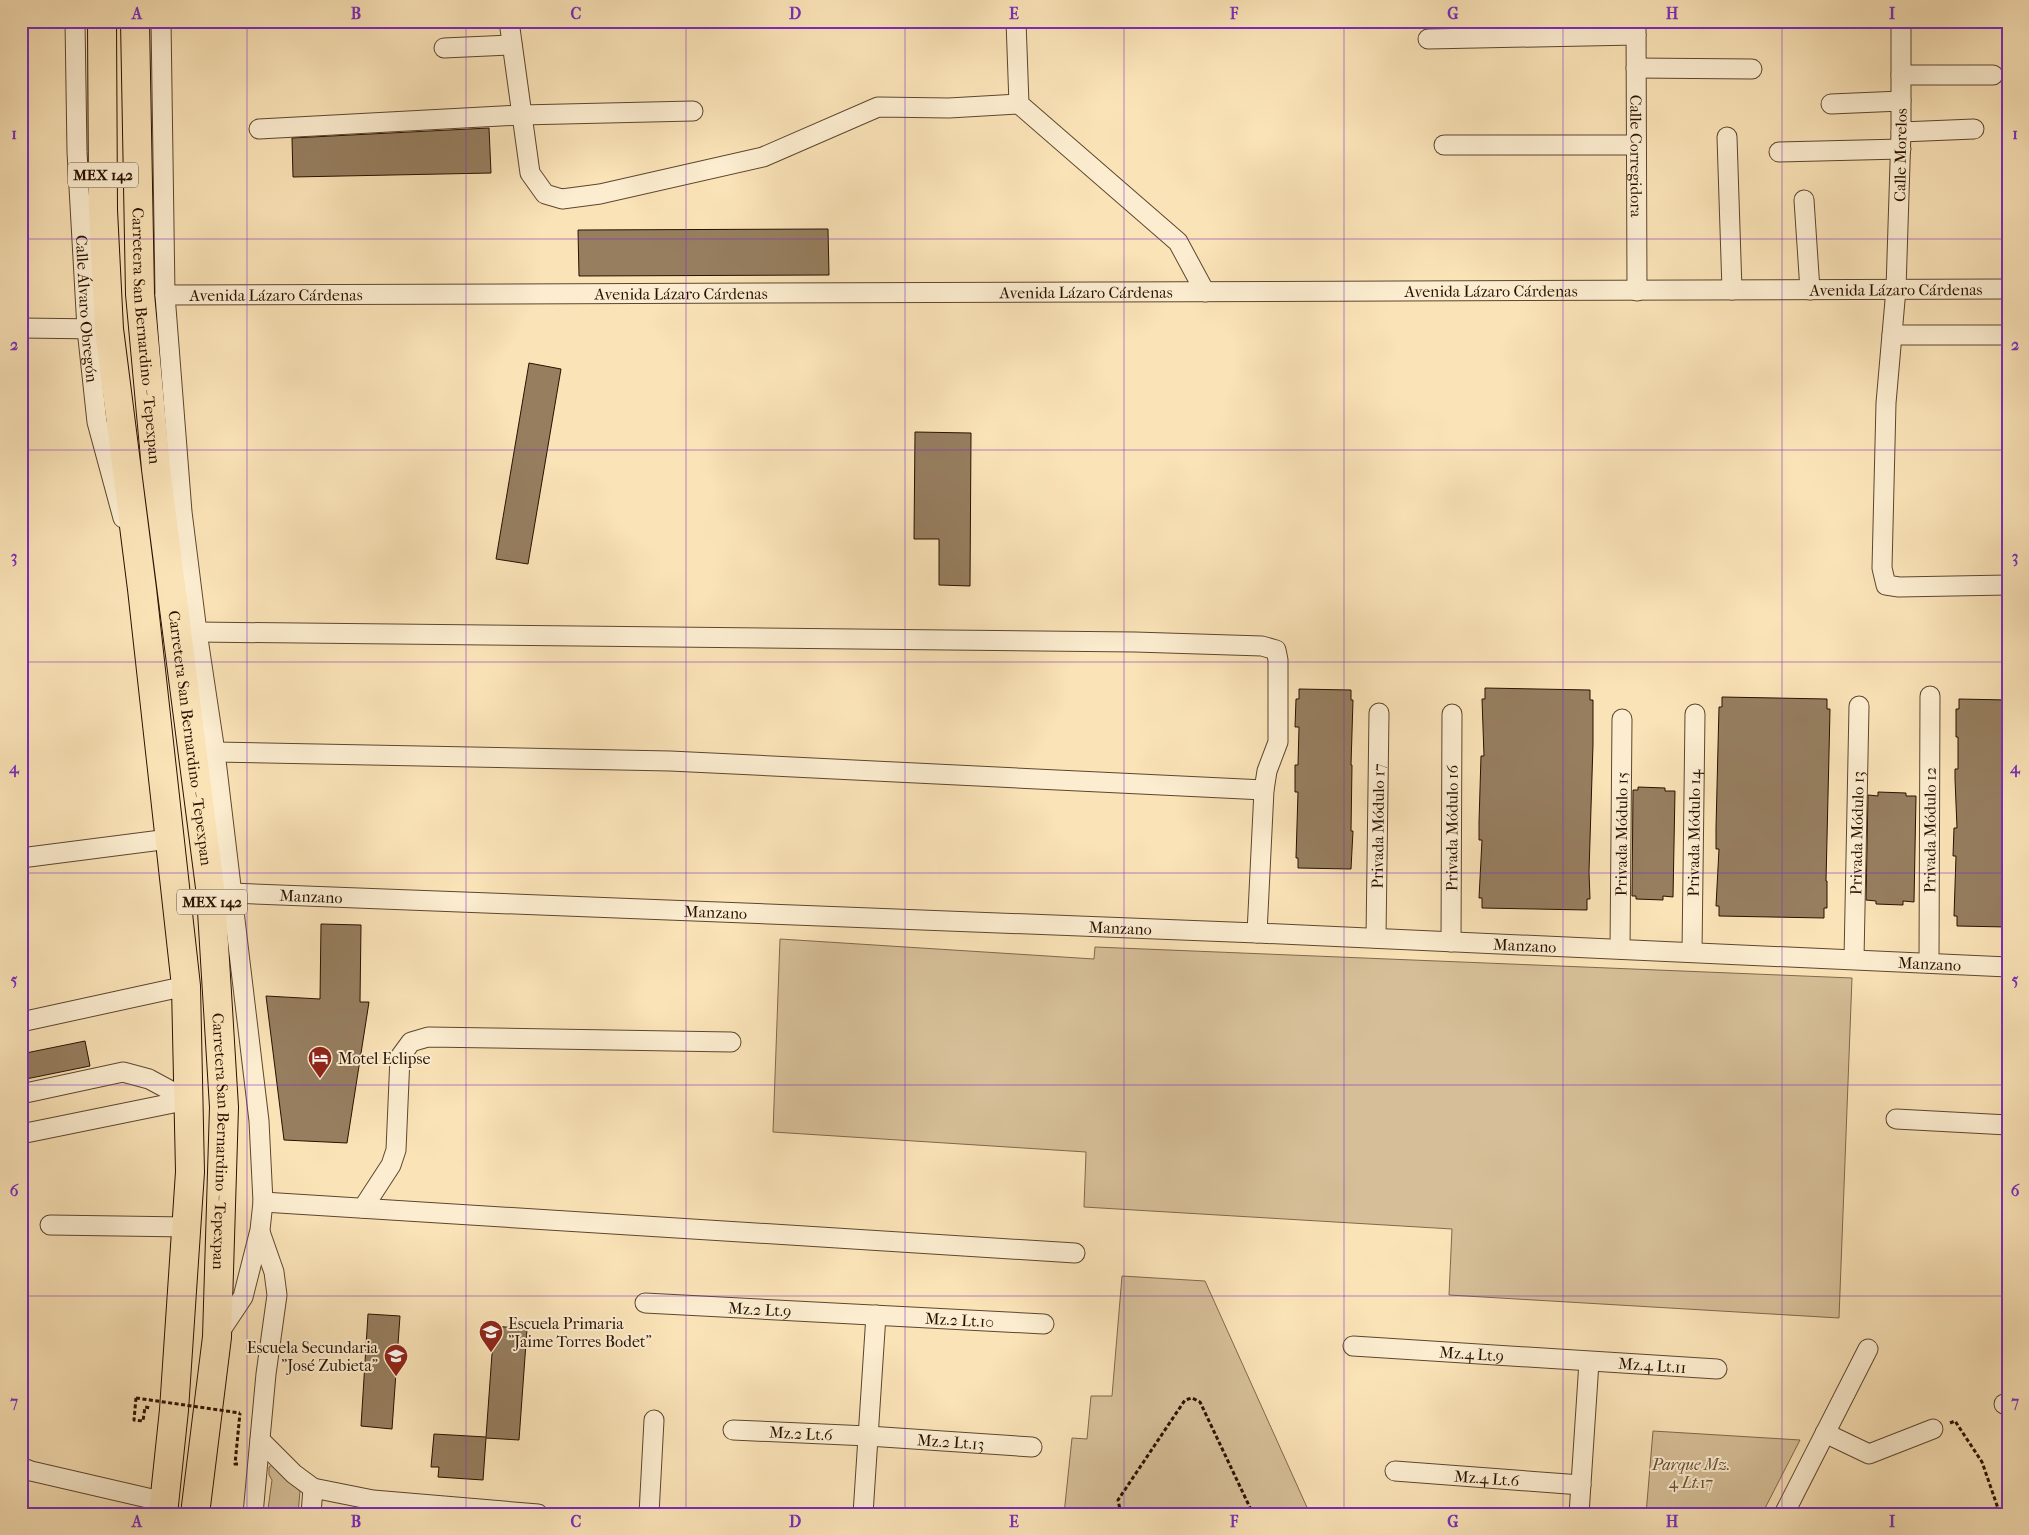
<svg xmlns="http://www.w3.org/2000/svg" width="2029" height="1535" font-family="'IM FELL French Canon',serif">
	<rect width="100%" height="100%" fill="#fae3b7"/>
	<filter id="stains"><feTurbulence type="fractalNoise" baseFrequency=".004" numOctaves="4"/><feColorMatrix values="0 0 0 0 .2 0 0 0 0 .09 0 0 0 0 .02 0 0 0 .5 -.17"/></filter>
	<radialGradient id="worn" r=".72"><stop offset=".6" stop-color="#630" stop-opacity="0"/><stop offset="1" stop-color="#630" stop-opacity=".3"/></radialGradient>
	<path fill="#d6bf98" stroke="#80684c" d="M 780,939 L 1094,959 L 1095,947 L 1852,978 L 1839,1318 L 1449,1295 L 1452,1229 L 1084,1207 L 1086,1152 L 773,1132 Z
		M 1122,1276 L 1205,1281 L 1310,1514 L 1064,1514 L 1072,1438 L 1087,1439 L 1091,1396 L 1112,1396 Z
		M 1653,1431 L 1800,1440 L 1762,1514 L 1646,1514 Z
		M 272,1465 L 300,1491 L 298,1514 L 263,1514 L 268,1509 L 272,1480 L 269,1475 L 269,1467 Z"/>
	<path fill="#967e5f" stroke="#291100" d="M 489,128 L 491,173 L 293,177 L 292,138 Z
		M 828,229 L 829,275 L 579,276 L 578,230 Z
		M 529,363 L 561,369 L 528,564 L 496,559 Z
		M 915,432 L 971,433 L 970,586 L 939,585 L 939,539 L 914,539 Z
		M 1485,688 L 1590,690 L 1590,700 L 1593,700 L 1593,744 L 1589,872 L 1590,899 L 1587,899 L 1587,910 L 1482,908 L 1482,898 L 1479,898 L 1482,840 L 1479,840 L 1479,822 L 1481,756 L 1484,756 L 1482,699 L 1485,699 Z
		M 1299,689 L 1351,690 L 1351,700 L 1353,700 L 1351,765 L 1352,765 L 1351,831 L 1353,831 L 1351,869 L 1298,868 L 1298,858 L 1296,858 L 1298,792 L 1295,792 L 1295,765 L 1298,765 L 1299,727 L 1295,727 L 1296,699 L 1299,699 Z
		M 1722,697 L 1827,699 L 1827,709 L 1830,709 L 1829,753 L 1826,881 L 1827,881 L 1827,908 L 1824,908 L 1824,918 L 1719,916 L 1719,906 L 1716,906 L 1719,849 L 1716,849 L 1716,828 L 1719,707 L 1722,707 Z
		M 1959,699 L 2008,700 L 2008,927 L 1957,926 L 1957,916 L 1954,916 L 1956,856 L 1953,856 L 1954,828 L 1957,828 L 1955,779 L 1955,769 L 1958,769 L 1958,737 L 1956,737 L 1956,709 L 1959,709 Z
		M 1638,787 L 1665,788 L 1665,791 L 1675,791 L 1673,897 L 1663,896 L 1663,900 L 1636,899 L 1636,896 L 1632,896 L 1633,790 L 1638,790 Z
		M 1878,792 L 1906,793 L 1906,796 L 1916,796 L 1914,902 L 1903,901 L 1903,905 L 1876,904 L 1876,901 L 1866,900 L 1868,795 L 1878,796 Z
		M 321,924 L 361,925 L 360,1002 L 369,1002 L 347,1143 L 284,1140 L 266,996 L 320,999 Z
		M 85,1041 L 90,1066 L 21,1080 L 21,1054 Z
		M 368,1314 L 400,1316 L 392,1429 L 361,1426 Z
		M 494,1326 L 527,1329 L 519,1440 L 486,1438 L 483,1480 L 438,1477 L 439,1467 L 431,1467 L 434,1434 L 486,1437 Z"/>
	<g fill="none" stroke-linecap="round" stroke-linejoin="round">
		<defs>
			<g id="minor">
				<path id="s1" d="M 75,21 L 77,152 L 87,329 L 97,422 L 123,518"/>
				<path d="M 161,21 L 165,295 L 182,512 L 197,632 L 215,752 L 259,1121 L 263,1202 L 260,1230 L 243,1297 L 217,1336"/>
				<path d="M 509,21 L 530,173 L 545,194 L 562,199 L 600,194 L 763,157 L 878,107 L 949,108 L 1019,104"/>
				<path d="M 1016,21 L 1019,104 L 1178,242 L 1205,292"/>
				<path id="s2" d="M 1636,21 L 1637,291"/>
				<path d="M 1901,21 L 1901,132 L 1896,289 L 1886,403 L 1882,568 L 1886,585 L 1899,587 L 2008,585"/>
				<path d="M 1428,39 L 1636,35"/>
				<path d="M 444,48 L 512,45"/>
				<path d="M 1636,68 L 1752,69"/>
				<path d="M 1901,75 L 1993,75"/>
				<path d="M 1831,104 L 1901,101"/>
				<path d="M 259,129 L 521,115 L 693,111"/>
				<path d="M 1901,132 L 1974,129"/>
				<path d="M 1727,137 L 1732,290"/>
				<path d="M 1444,145 L 1636,145"/>
				<path d="M 1779,152 L 1901,149"/>
				<path d="M 1804,200 L 1810,290"/>
				<path id="s3" d="M 165,295 L 2008,289"/>
				<path d="M 21,328 L 100,329"/>
				<path d="M 1892,335 L 2008,335"/>
				<path d="M 197,632 L 1135,642 L 1262,646 L 1276,650 L 1278,660 L 1278,742 L 1267,771 L 1264,790 L 1257,933"/>
				<path d="M 215,752 L 670,761 L 1264,790"/>
				<path d="M 21,858 L 169,839"/>
				<path id="s4" d="M 231,893 L 1257,933 L 2008,967"/>
				<path id="s5" d="M 1376,938 L 1379,713"/>
				<path id="s6" d="M 1451,942 L 1452,714"/>
				<path id="s7" d="M 1620,949 L 1622,719"/>
				<path id="s8" d="M 1692,952 L 1695,714"/>
				<path id="s9" d="M 1854,959 L 1859,706"/>
				<path id="s10" d="M 1929,962 L 1930,696"/>
				<path d="M 21,1022 L 186,986"/>
				<path d="M 21,1094 L 123,1072 L 149,1079 L 188,1100"/>
				<path d="M 1896,1119 L 2008,1125"/>
				<path d="M 21,1134 L 188,1100"/>
				<path d="M 263,1202 L 1075,1253"/>
				<path d="M 363,1208 L 391,1165 L 396,1150 L 400,1057 L 411,1042 L 428,1037 L 731,1042"/>
				<path d="M 50,1225 L 187,1227"/>
				<path id="s11" d="M 645,1303 L 1044,1324"/>
				<path id="s12" d="M 1353,1346 L 1717,1369"/>
				<path d="M 2004,1404 L 2008,1404"/>
				<path id="s13" d="M 733,1430 L 868,1436 L 1032,1447"/>
				<path d="M 1825,1433 L 1869,1454 L 1933,1429"/>
				<path d="M 260,1440 L 294,1474 L 313,1488 L 373,1500 L 538,1514"/>
				<path d="M 21,1467 L 31,1471 L 165,1502"/>
				<path id="s14" d="M 1395,1471 L 1581,1485"/>
				<path d="M 253,1514 L 266,1374 L 277,1295 L 274,1272 L 260,1232"/>
				<path d="M 311,1514 L 313,1488"/>
				<path d="M 649,1514 L 654,1420"/>
				<path d="M 863,1514 L 876,1315"/>
				<path d="M 1579,1514 L 1589,1362"/>
				<path d="M 1784,1514 L 1868,1349"/>
			</g>
			<g id="highway">
				<path d="M 102,21 L 103,210 L 109,329 L 142,589 L 186,986 L 190,1172 L 174,1410 L 163,1514"/>
				<path id="s15" d="M 135,21 L 140,294 L 156,469 L 211,895 L 224,1107 L 217,1337 L 195,1514"/>
			</g>
		</defs>
		<use href="#minor" stroke="#5d462e" stroke-width="21"/>
		<use href="#highway" stroke="#291100" stroke-width="30"/>
		<path stroke="#291100" stroke-width="3" stroke-dasharray="4 2.5" stroke-linecap="butt" d="M 136,1398 L 134,1420 L 143,1421 L 145,1407 L 151,1408
			M 1950,1423 L 1955,1421 L 1982,1462 L 2000,1514
			M 238,1464 L 235,1464 L 240,1413
			M 1121,1514 L 1118,1500 L 1185,1400 L 1192,1398 L 1200,1402 L 1253,1514"/>
		<use href="#minor" stroke="#fcedd0" stroke-width="19"/>
		<use href="#highway" stroke="#fae3b7" stroke-width="28"/>
		<path stroke="#291100" stroke-width="3" stroke-dasharray="4 2.5" stroke-linecap="butt" d="M 136,1398 L 240,1413"/>
	</g>
	<path fill="none" stroke="#7b2cbf" stroke-width="1" stroke-opacity="0.55" d="M 247,21 L 247,1514M 466,21 L 466,1514M 686,21 L 686,1514M 905,21 L 905,1514M 1124,21 L 1124,1514M 1344,21 L 1344,1514M 1563,21 L 1563,1514M 1782,21 L 1782,1514M 21,239 L 2008,239M 21,450 L 2008,450M 21,662 L 2008,662M 21,873 L 2008,873M 21,1085 L 2008,1085M 21,1296 L 2008,1296"/>
	<defs>
		<symbol id="hotel-pin" viewBox="-11 -11 22 30"><path d="M0 17L-7.5 6A9.5 9.5 0 1 1 7.5 6Z" fill="#8f2418" stroke="#fcedd0"/><path d="M-6-4.5h1.5V1H6V5H4.5V3h-9V5H-6ZM-4 0a1.8 1.8 0 1 1 3.6 0ZM.5 0V-2.5h3Q6-2.5 6 0Z" fill="#fff"/></symbol>
		<symbol id="school-pin" viewBox="-11 -11 22 30"><path d="M0 17L-7.5 6A9.5 9.5 0 1 1 7.5 6Z" fill="#8f2418" stroke="#fcedd0"/><path d="M0-5L7-2L0 1L-7-2ZM-4 1L0 2.5L4 1V4Q0 6-4 4Z" fill="#fff"/></symbol>
	</defs>
	<g fill-rule="evenodd">
		<use href="#hotel-pin" x="306" y="1044" width="28" height="38"/>
		<use href="#school-pin" x="477" y="1318" width="28" height="38"/>
		<use href="#school-pin" x="382" y="1342" width="28" height="38"/>
	</g>
	<g text-anchor="middle" stroke-width="4" stroke-linejoin="round" paint-order="stroke">
		<g fill="#fcedd0" stroke="#68533e" stroke-width="1">
			<rect x="68" y="162.5" width="70" height="25" rx="4"/>
			<rect x="177" y="889.5" width="70" height="25" rx="4"/>
		</g>
		<g font-size="15" font-weight="bold" fill="#291100">
			<text x="103" y="180">MEX 142</text>
			<text x="212" y="907">MEX 142</text>
		</g>
		<g font-size="16" fill="#291100" stroke="#fcedd0">
			<text transform="translate(1900 155) rotate(-89)" y="6">Calle Morelos</text>
			<text dy="6" stroke="none"><textPath href="#s2" startOffset="135">Calle Corregidora</textPath></text>
			<text dy="6" stroke="none"><textPath href="#s3" startOffset="1731">Avenida Lázaro Cárdenas</textPath></text>
			<text dy="6" stroke="none"><textPath href="#s3" startOffset="1326">Avenida Lázaro Cárdenas</textPath></text>
			<text dy="6" stroke="none"><textPath href="#s3" startOffset="921">Avenida Lázaro Cárdenas</textPath></text>
			<text dy="6" stroke="none"><textPath href="#s3" startOffset="516">Avenida Lázaro Cárdenas</textPath></text>
			<text dy="6" stroke="none"><textPath href="#s3" startOffset="111">Avenida Lázaro Cárdenas</textPath></text>
			<text dy="6" stroke="none"><textPath href="#s1" startOffset="288">Calle Álvaro Obregón</textPath></text>
			<text dy="6" stroke="none"><textPath href="#s15" startOffset="315">Carretera San Bernardino - Tepexpan</textPath></text>
			<text dy="6" stroke="none"><textPath href="#s15" startOffset="720">Carretera San Bernardino - Tepexpan</textPath></text>
			<text dy="6" stroke="none"><textPath href="#s5" startOffset="112">Privada Módulo 17</textPath></text>
			<text dy="6" stroke="none"><textPath href="#s6" startOffset="114">Privada Módulo 16</textPath></text>
			<text dy="6" stroke="none"><textPath href="#s10" startOffset="132">Privada Módulo 12</textPath></text>
			<text dy="6" stroke="none"><textPath href="#s8" startOffset="119">Privada Módulo 14</textPath></text>
			<text dy="6" stroke="none"><textPath href="#s9" startOffset="126">Privada Módulo 13</textPath></text>
			<text dy="6" stroke="none"><textPath href="#s7" startOffset="115">Privada Módulo 15</textPath></text>
			<text dy="6" stroke="none"><textPath href="#s4" startOffset="80">Manzano</textPath></text>
			<text dy="6" stroke="none"><textPath href="#s4" startOffset="485">Manzano</textPath></text>
			<text dy="6" stroke="none"><textPath href="#s4" startOffset="890">Manzano</textPath></text>
			<text dy="6" stroke="none"><textPath href="#s4" startOffset="1295">Manzano</textPath></text>
			<text dy="6" stroke="none"><textPath href="#s4" startOffset="1700">Manzano</textPath></text>
			<text dy="6" stroke="none"><textPath href="#s15" startOffset="1125">Carretera San Bernardino - Tepexpan</textPath></text>
			<text dy="6" stroke="none"><textPath href="#s11" startOffset="115">Mz.2 Lt.9</textPath></text>
			<text dy="6" stroke="none"><textPath href="#s11" startOffset="315">Mz.2 Lt.10</textPath></text>
			<text dy="6" stroke="none"><textPath href="#s12" startOffset="119">Mz.4 Lt.9</textPath></text>
			<text dy="6" stroke="none"><textPath href="#s12" startOffset="300">Mz.4 Lt.11</textPath></text>
			<text dy="6" stroke="none"><textPath href="#s13" startOffset="68">Mz.2 Lt.6</textPath></text>
			<text dy="6" stroke="none"><textPath href="#s13" startOffset="218">Mz.2 Lt.13</textPath></text>
			<text dy="6" stroke="none"><textPath href="#s14" startOffset="92">Mz.4 Lt.6</textPath></text>
		</g>
		<g font-size="16" fill="#291100" stroke="#fcedd0" text-anchor="start">
			<text x="338" y="1064">Motel Eclipse</text>
			<text x="508" y="1329">Escuela Primaria<tspan x="508" dy="18">"Jaime Torres Bodet"</tspan></text>
			<text x="378" y="1353" text-anchor="end">Escuela Secundaria<tspan x="378" dy="18">"José Zubieta"</tspan></text>
		</g>
		<g font-size="16" font-style="italic" fill="#664e35" stroke="#fcedd0">
			<text x="1691" y="1470">Parque Mz.<tspan x="1691" dy="18">4 Lt.17</tspan></text>
		</g>
	</g>
	<rect width="2029" height="1535" fill="none" stroke="#fae3b7" stroke-width="55"/>
	<rect x="28" y="28" width="1974" height="1480" fill="none" stroke="#7b2cbf" stroke-width="2"/>
	<g font-size="16" text-anchor="middle" font-weight="bold" fill="#7b2cbf">
		<text x="137" y="19">A</text>
		<text x="356" y="19">B</text>
		<text x="576" y="19">C</text>
		<text x="795" y="19">D</text>
		<text x="1014" y="19">E</text>
		<text x="1234" y="19">F</text>
		<text x="1453" y="19">G</text>
		<text x="1672" y="19">H</text>
		<text x="1892" y="19">I</text>
		<text x="14" y="139">1</text>
		<text x="2015" y="139">1</text>
		<text x="14" y="350">2</text>
		<text x="2015" y="350">2</text>
		<text x="14" y="562">3</text>
		<text x="2015" y="562">3</text>
		<text x="14" y="773">4</text>
		<text x="2015" y="773">4</text>
		<text x="14" y="985">5</text>
		<text x="2015" y="985">5</text>
		<text x="14" y="1196">6</text>
		<text x="2015" y="1196">6</text>
		<text x="14" y="1407">7</text>
		<text x="2015" y="1407">7</text>
		<text x="137" y="1527">A</text>
		<text x="356" y="1527">B</text>
		<text x="576" y="1527">C</text>
		<text x="795" y="1527">D</text>
		<text x="1014" y="1527">E</text>
		<text x="1234" y="1527">F</text>
		<text x="1453" y="1527">G</text>
		<text x="1672" y="1527">H</text>
		<text x="1892" y="1527">I</text>
	</g>
	<rect width="100%" height="100%" filter="url(#stains)"/>
	<rect width="100%" height="100%" fill="url(#worn)"/>
</svg>
